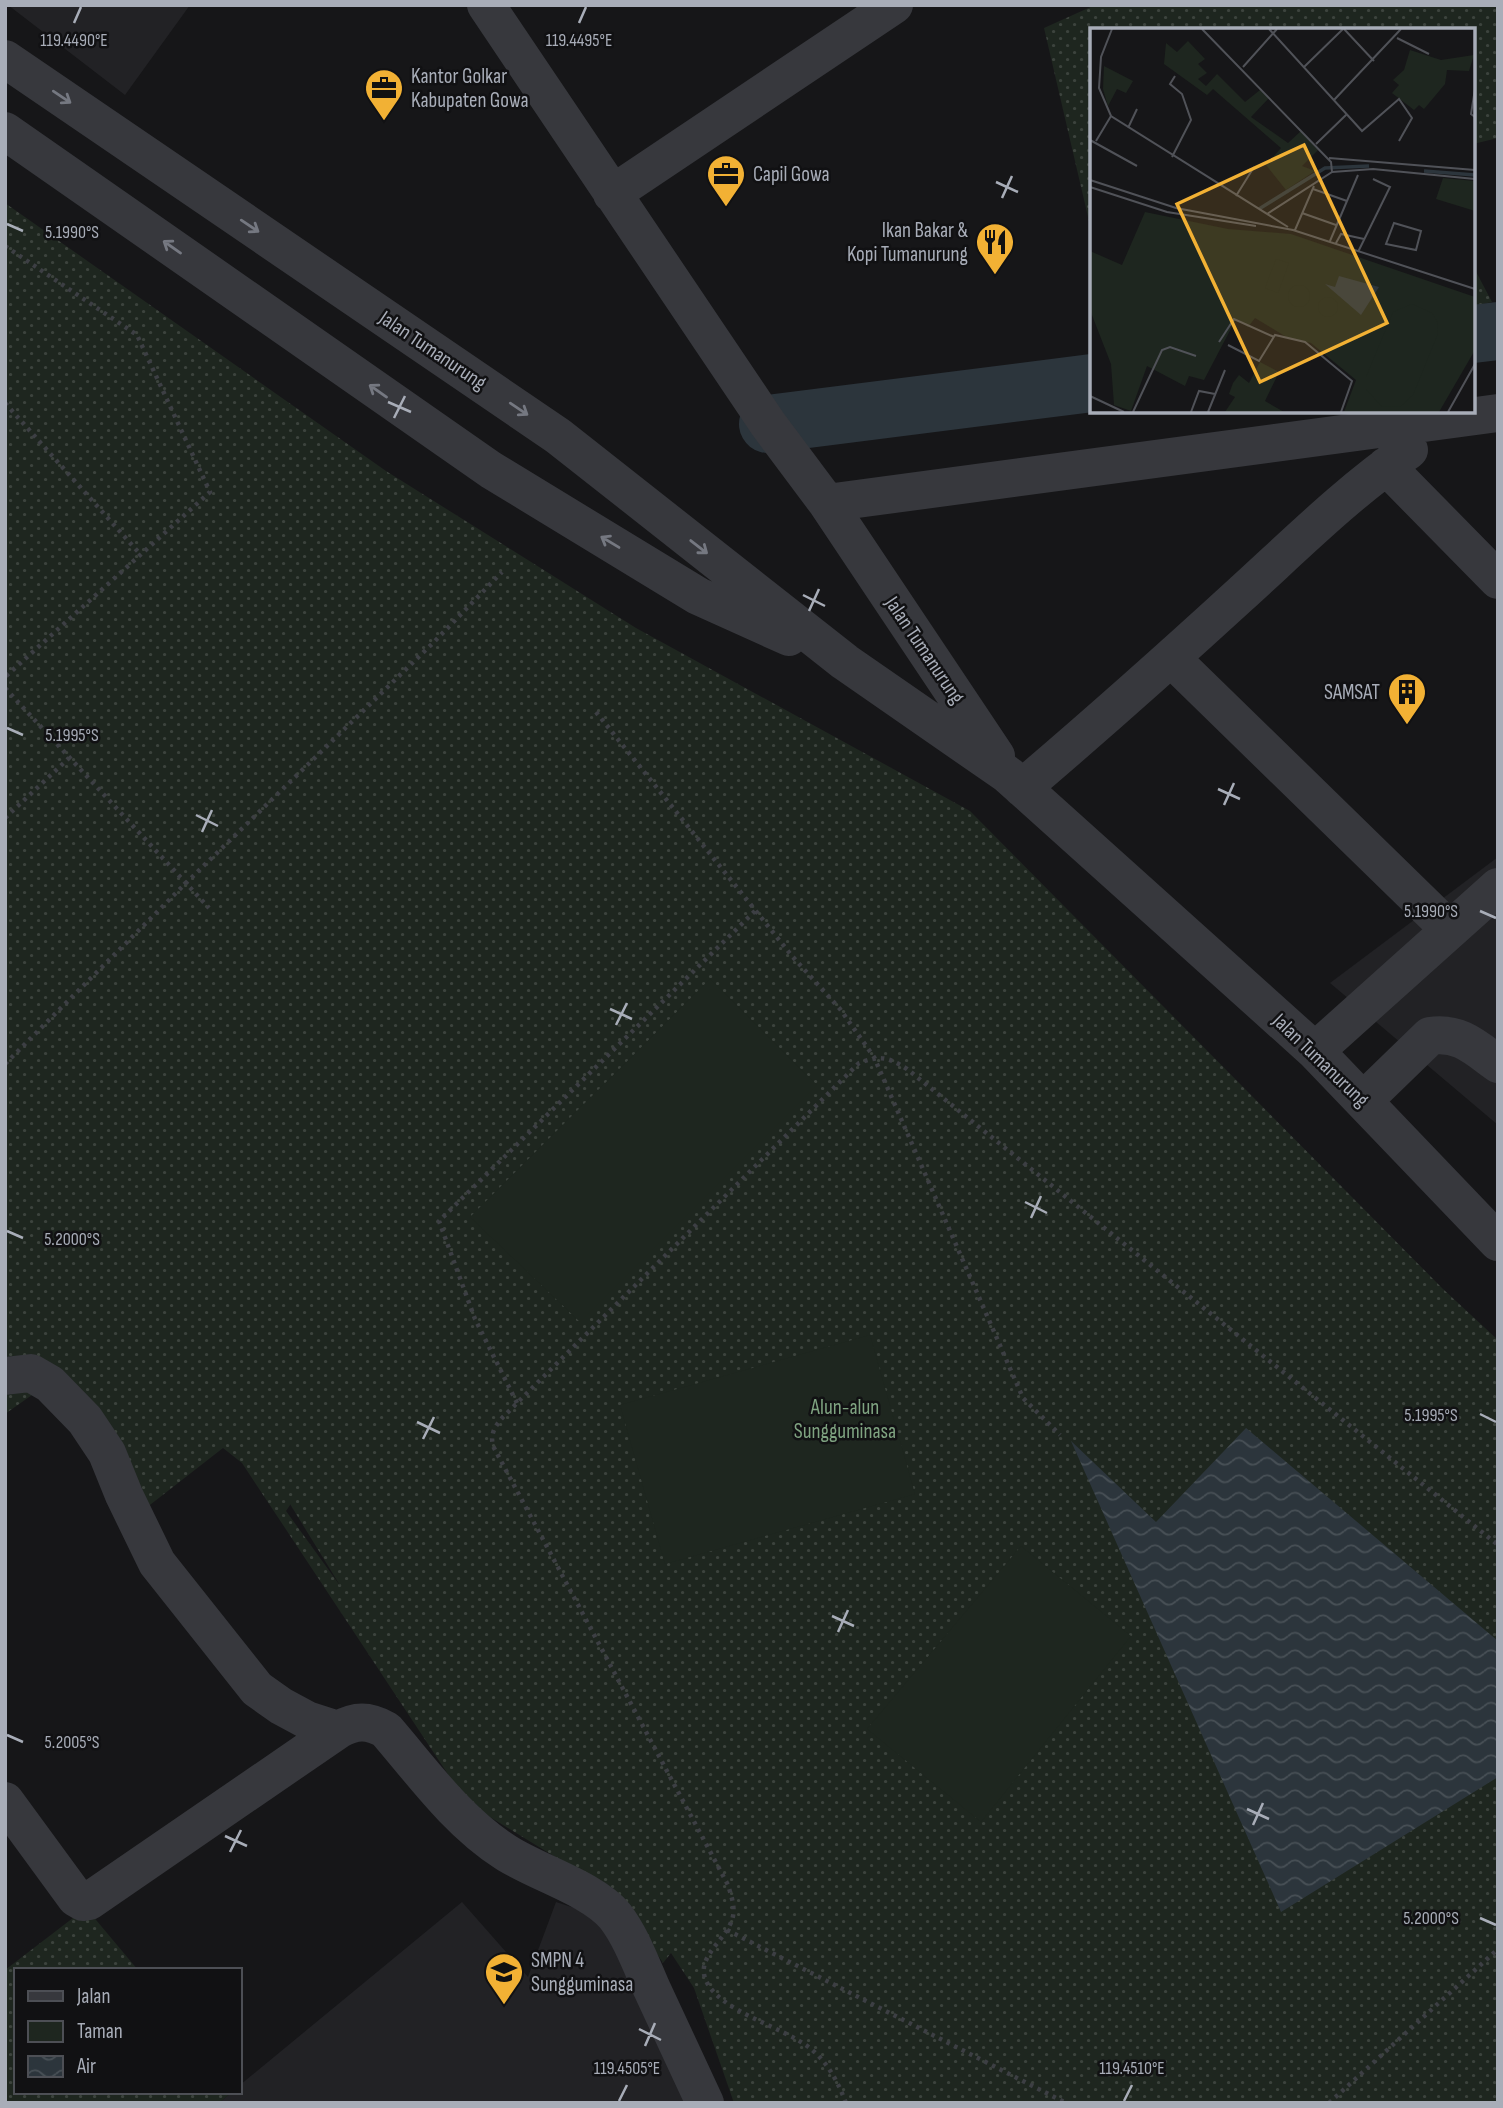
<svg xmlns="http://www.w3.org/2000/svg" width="1503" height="2108" font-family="'Sofia Sans Condensed',sans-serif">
	<defs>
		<pattern id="green-dots" width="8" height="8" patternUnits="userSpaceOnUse" patternTransform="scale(1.75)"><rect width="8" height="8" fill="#1e261f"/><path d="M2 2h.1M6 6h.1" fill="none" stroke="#3c433d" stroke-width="1.8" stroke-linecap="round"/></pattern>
		<pattern id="water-waves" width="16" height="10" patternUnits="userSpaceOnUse" patternTransform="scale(1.75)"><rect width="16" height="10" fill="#2c353c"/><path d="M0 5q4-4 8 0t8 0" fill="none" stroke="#485056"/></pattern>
	</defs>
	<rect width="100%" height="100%" fill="#161618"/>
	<path fill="#222225" d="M 8,5 L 190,5 L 125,95 Z
		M 1498,857 L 1498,1125 L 1330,983 Z
		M 462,1902 L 528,1977 L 556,1902 L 627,1925 L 716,2103 L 219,2103 L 232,2092 L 240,2092 L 240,2085 Z"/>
	<path fill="url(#green-dots)" fill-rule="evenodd" d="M 1095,5 L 1498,5 L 1498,138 L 1473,144 L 1473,30 L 1092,30 L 1092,234 L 1044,28 Z
		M 5,203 L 386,471 L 636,628 L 970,811 L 1443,1289 L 1498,1340 L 1498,2103 L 734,2103 L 694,1988 L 671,1953 L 663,1963 L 619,1896 L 467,1803 L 242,1463 L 223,1448 L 137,1515 L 49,1383 L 5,1414 ZM 290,1505 L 290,1504 L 341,1587 L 286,1511 Z
		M 1473,266 L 1492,302 L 1473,306 Z
		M 86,1908 L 138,1970 L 16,1970 L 16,2092 L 232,2092 L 219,2103 L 5,2103 L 5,1970 Z"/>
	<path fill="#1e261f" d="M 710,979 L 817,1085 L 580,1322 L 470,1217 Z
		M 870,1335 L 915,1494 L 665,1564 L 620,1405 Z
		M 1021,1546 L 1131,1636 L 981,1822 L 867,1729 Z"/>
	<path fill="url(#water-waves)" d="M 1246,1428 L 1498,1641 L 1498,1777 L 1281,1912 L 1071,1441 L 1156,1522 Z"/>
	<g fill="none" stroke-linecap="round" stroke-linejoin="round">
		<path stroke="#2c353c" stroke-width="58" d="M 1473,334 L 1498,331
			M 768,424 L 1092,383"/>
		<path stroke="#3d3f44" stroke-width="4.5" stroke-dasharray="3.5 5" stroke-linecap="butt" d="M 5,246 L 137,335 L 210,492 L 5,677
			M 5,403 L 140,554
			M 5,688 L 209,908
			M 596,712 L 792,956 L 840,1009 L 874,1057 L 1023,1398 L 1060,1435
			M 5,818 L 69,758
			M 5,1064 L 186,883 L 435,641 L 502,572
			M 517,1403 L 475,1319 L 439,1221 L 755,911
			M 727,1930 L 1066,2103
			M 846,2103 C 838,2082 828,2063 811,2049 C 785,2027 716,2011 705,1978 C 697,1955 729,1938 733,1916 C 735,1906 731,1895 728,1885 L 493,1446 C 488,1427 505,1416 517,1403 L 859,1063 C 880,1055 888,1057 907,1069 L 1498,1545
			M 1329,2103 L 1498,1949"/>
		<path stroke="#37383d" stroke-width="38" d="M 486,5 L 768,424 L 827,503 L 996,756
			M 5,59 L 558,436 L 845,662 L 1008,775 L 1315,1051 L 1498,1242
			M 5,131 L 491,470 L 698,596 L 789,637
			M 612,194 L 894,5
			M 1386,466 L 1498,580
			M 827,503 L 1498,413
			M 1171,658 L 1450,930
			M 1022,788 C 1096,725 1169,660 1240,595 C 1295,545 1348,492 1409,450
			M 1315,1051 L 1498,887
			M 1364,1100 L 1430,1036 C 1459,1031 1476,1048 1498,1064
			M 5,1376 L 31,1373 L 50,1384 L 85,1420 L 107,1453 L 124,1495 L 157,1563 L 257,1689 L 281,1706 L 307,1720 L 338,1730
			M 5,1801 L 76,1898 L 83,1902 L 89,1901 L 338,1730 C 356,1720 368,1720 386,1730 C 423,1773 457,1821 505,1852 C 535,1872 592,1888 615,1916 C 630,1935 641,1964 651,1987 C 669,2025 687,2064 705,2103"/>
	</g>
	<defs><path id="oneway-shaft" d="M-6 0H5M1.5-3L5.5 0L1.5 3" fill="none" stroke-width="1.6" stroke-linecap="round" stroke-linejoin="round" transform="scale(1.75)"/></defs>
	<g stroke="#757881">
		<use href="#oneway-shaft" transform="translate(62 97) rotate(34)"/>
		<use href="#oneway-shaft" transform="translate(250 226) rotate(34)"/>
		<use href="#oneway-shaft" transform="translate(172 247) rotate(-145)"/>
		<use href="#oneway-shaft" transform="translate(378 391) rotate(-145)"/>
		<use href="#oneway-shaft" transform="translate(519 409) rotate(34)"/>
		<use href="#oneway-shaft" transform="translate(610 542) rotate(-149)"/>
		<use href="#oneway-shaft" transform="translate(699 547) rotate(38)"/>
	</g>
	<path fill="none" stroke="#a8adb8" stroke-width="2.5" d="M 74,23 L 81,7M 579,23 L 586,7M 996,182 L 1018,192M 1002,198 L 1012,176M 7,224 L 23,231M 388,402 L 411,412M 394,418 L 405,396M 803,595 L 825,606M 809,611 L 819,589M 7,728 L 23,735M 1218,789 L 1240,799M 1224,805 L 1234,783M 196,815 L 218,826M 202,832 L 212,810M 1480,911 L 1496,918M 610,1009 L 632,1019M 616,1025 L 627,1003M 1025,1202 L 1047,1213M 1031,1218 L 1041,1196M 7,1231 L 23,1238M 1480,1414 L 1496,1422M 417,1422 L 440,1433M 423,1439 L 434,1417M 832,1616 L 854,1626M 838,1632 L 848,1610M 7,1735 L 23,1742M 1247,1809 L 1269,1819M 1253,1825 L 1263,1803M 225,1836 L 247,1846M 230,1852 L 241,1830M 1480,1918 L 1496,1925M 639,2029 L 661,2040M 645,2046 L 655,2023M 619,2101 L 627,2085M 1124,2101 L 1132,2085"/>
	<defs>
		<symbol id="office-pin" viewBox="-11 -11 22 30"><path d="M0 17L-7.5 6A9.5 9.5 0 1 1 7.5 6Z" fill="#f2b134" stroke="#111113"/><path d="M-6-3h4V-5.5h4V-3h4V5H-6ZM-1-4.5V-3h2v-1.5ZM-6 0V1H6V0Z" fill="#111"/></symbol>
		<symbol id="restaurant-pin" viewBox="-11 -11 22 30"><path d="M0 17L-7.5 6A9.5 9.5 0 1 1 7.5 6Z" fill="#f2b134" stroke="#111113"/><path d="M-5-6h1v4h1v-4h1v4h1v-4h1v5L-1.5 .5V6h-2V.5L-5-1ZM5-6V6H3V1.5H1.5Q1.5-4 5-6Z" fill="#111"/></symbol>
		<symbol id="building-pin" viewBox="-11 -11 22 30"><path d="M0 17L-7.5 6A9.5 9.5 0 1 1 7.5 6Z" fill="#f2b134" stroke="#111113"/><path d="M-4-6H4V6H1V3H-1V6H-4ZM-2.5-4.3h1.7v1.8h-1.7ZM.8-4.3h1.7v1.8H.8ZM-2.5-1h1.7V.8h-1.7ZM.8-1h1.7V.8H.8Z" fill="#111"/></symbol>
		<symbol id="school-pin" viewBox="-11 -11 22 30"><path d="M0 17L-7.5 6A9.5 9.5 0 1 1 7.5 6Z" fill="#f2b134" stroke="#111113"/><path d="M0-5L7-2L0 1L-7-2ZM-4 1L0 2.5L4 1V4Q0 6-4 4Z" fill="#111"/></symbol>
	</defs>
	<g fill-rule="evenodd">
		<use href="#office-pin" x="362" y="66" width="44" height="60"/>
		<use href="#office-pin" x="704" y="152" width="44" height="60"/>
		<use href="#restaurant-pin" x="973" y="220" width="44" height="60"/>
		<use href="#building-pin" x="1385" y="670" width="44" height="60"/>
		<use href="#school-pin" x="482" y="1950" width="44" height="60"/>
	</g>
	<g text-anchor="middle" stroke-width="5" stroke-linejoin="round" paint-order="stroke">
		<g font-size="21" fill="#a8adb8" stroke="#111113" text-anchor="start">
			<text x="411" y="83">Kantor Golkar<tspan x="411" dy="24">Kabupaten Gowa</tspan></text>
			<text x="753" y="181">Capil Gowa</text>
			<text x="968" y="237" text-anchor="end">Ikan Bakar &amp;<tspan x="968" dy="24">Kopi Tumanurung</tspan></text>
			<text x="1380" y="699" text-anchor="end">SAMSAT</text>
			<text x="531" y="1967">SMPN 4<tspan x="531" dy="24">Sungguminasa</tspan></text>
		</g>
		<g font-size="21" fill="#a8adb8" stroke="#111113">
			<text transform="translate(433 350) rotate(34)" y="7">Jalan Tumanurung</text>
			<text transform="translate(925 650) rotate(56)" y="7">Jalan Tumanurung</text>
			<text transform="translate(1321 1060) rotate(44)" y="7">Jalan Tumanurung</text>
		</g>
		<g font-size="21" fill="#7fa381" stroke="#111113">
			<text x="845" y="1414">Alun-alun<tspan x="845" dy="24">Sungguminasa</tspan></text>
		</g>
	</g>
	<g transform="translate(1090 28)">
		<rect width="385" height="385" fill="#161618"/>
		<path d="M 98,13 L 115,31 L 108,36 L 117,45 L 108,51 L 116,58 L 127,46 L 155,74 L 170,62 L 179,70 L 161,89 L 198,115 L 211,103 L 228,122 L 212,138 L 225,143 L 196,162 L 176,137 L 191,120 L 123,61 L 117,67 L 74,36 L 76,15 L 87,24 ZM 14,38 L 43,53 L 36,65 L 27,61 L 18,78 L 13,61 ZM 353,150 L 385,153 L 385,183 L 346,171 ZM 55,184 L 138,201 L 201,206 L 385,269 L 385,322 L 349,384 L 254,384 L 266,352 L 221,315 L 198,310 L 165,290 L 158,299 L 146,291 L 114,352 L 99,348 L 95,358 L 57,338 L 41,383 L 24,377 L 21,336 L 0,282 L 0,223 L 32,237 ZM 170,334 L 189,344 L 175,373 L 194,384 L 135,384 L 145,369 L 139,366 L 143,355 L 149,347 L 159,355 Z" fill="#1e261f"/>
		<path d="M 320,22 L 351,32 L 384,27 L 379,43 L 357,42 L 355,56 L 334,81 L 329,77 L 324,82 L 302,65 L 309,57 L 303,52 L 314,42 Z" fill="#1e261f"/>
		<path d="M 186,231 L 199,235 L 188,265 L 175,260 ZM198 268a11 11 0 1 1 22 0a11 11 0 1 1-22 0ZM228 279a10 10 0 1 1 20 0a10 10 0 1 1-20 0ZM 322,276 L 342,285 L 348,295 L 347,308 L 323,367 L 311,378 L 292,379 L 276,361 L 276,349 L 303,284 Z" fill="#1e261f"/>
		<path d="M 249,248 L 289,259 L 271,287 L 235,256 L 245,259 Z" fill="#2c353c"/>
		<path fill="none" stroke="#2c353c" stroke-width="3.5" d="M 334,143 L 385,147M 169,181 L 235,140 L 279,138"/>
		<path fill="none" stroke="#505258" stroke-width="2" d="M 22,1 L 11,29 L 9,60 L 21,88 L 198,199M 112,1 L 241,134 L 242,144 L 177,186M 179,1 L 272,103 L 309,71 L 322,90 L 309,113M 254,1 L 284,33M 307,10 L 339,26M 153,39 L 187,1M 214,39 L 253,1M 385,61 L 381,86 L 385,89M 244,72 L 311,1M 38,100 L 47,81M 0,112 L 47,138M 6,113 L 21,88M 226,116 L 257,86M 82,129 L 101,92 L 92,66 L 80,56 L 85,48M 239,130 L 385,142M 242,144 L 283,141 L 385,151M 0,152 L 86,180 L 203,202 L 385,261M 0,159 L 77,184 L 166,198M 223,161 L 257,173M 146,168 L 164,139M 212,185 L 246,197M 304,195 L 331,203 L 326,222 L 296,216 ZM 205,202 L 224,158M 240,213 L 268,147M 246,215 L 251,206 L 274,211M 268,224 L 300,159 L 283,151M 129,314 L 144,291 L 184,309M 138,317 L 169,333 L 185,307 L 215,314 L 262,353 L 251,384M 0,368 L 34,384M 43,384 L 72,322 L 80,319 L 106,328M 101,384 L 109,363 L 125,366M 118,384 L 135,342M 358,384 L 385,336"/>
		<path fill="#f2b134" fill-opacity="0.15" stroke="#f2b134" stroke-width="3.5" d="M 214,117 L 297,295 L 170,354 L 87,176 Z"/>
		<rect width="385" height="385" fill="none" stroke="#a8adb8" stroke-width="3.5"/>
	</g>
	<g font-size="18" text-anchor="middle" fill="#a8adb8" stroke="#111113" stroke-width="5" stroke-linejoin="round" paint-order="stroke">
		<text x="74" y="46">119.4490°E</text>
		<text x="579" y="46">119.4495°E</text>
		<text x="72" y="238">5.1990°S</text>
		<text x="72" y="741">5.1995°S</text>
		<text x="1431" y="917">5.1990°S</text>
		<text x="72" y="1245">5.2000°S</text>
		<text x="1431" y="1421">5.1995°S</text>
		<text x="72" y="1748">5.2005°S</text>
		<text x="1431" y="1924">5.2000°S</text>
		<text x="627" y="2074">119.4505°E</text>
		<text x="1132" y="2074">119.4510°E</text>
	</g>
	<rect width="1503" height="2108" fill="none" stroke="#a8adb8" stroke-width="14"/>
	<rect x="14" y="1968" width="228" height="126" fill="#111113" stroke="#4d4f55" stroke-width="2"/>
	<rect x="28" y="1991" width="35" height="10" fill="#37383d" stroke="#4d4f55" stroke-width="2"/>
	<text x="77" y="2003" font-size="21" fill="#a8adb8">Jalan</text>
	<rect x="28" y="2021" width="35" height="21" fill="#1e261f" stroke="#4d4f55" stroke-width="2"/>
	<text x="77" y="2038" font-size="21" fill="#a8adb8">Taman</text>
	<rect x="28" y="2056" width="35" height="21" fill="url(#water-waves)" stroke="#4d4f55" stroke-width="2"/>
	<text x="77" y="2073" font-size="21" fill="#a8adb8">Air</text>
</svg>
